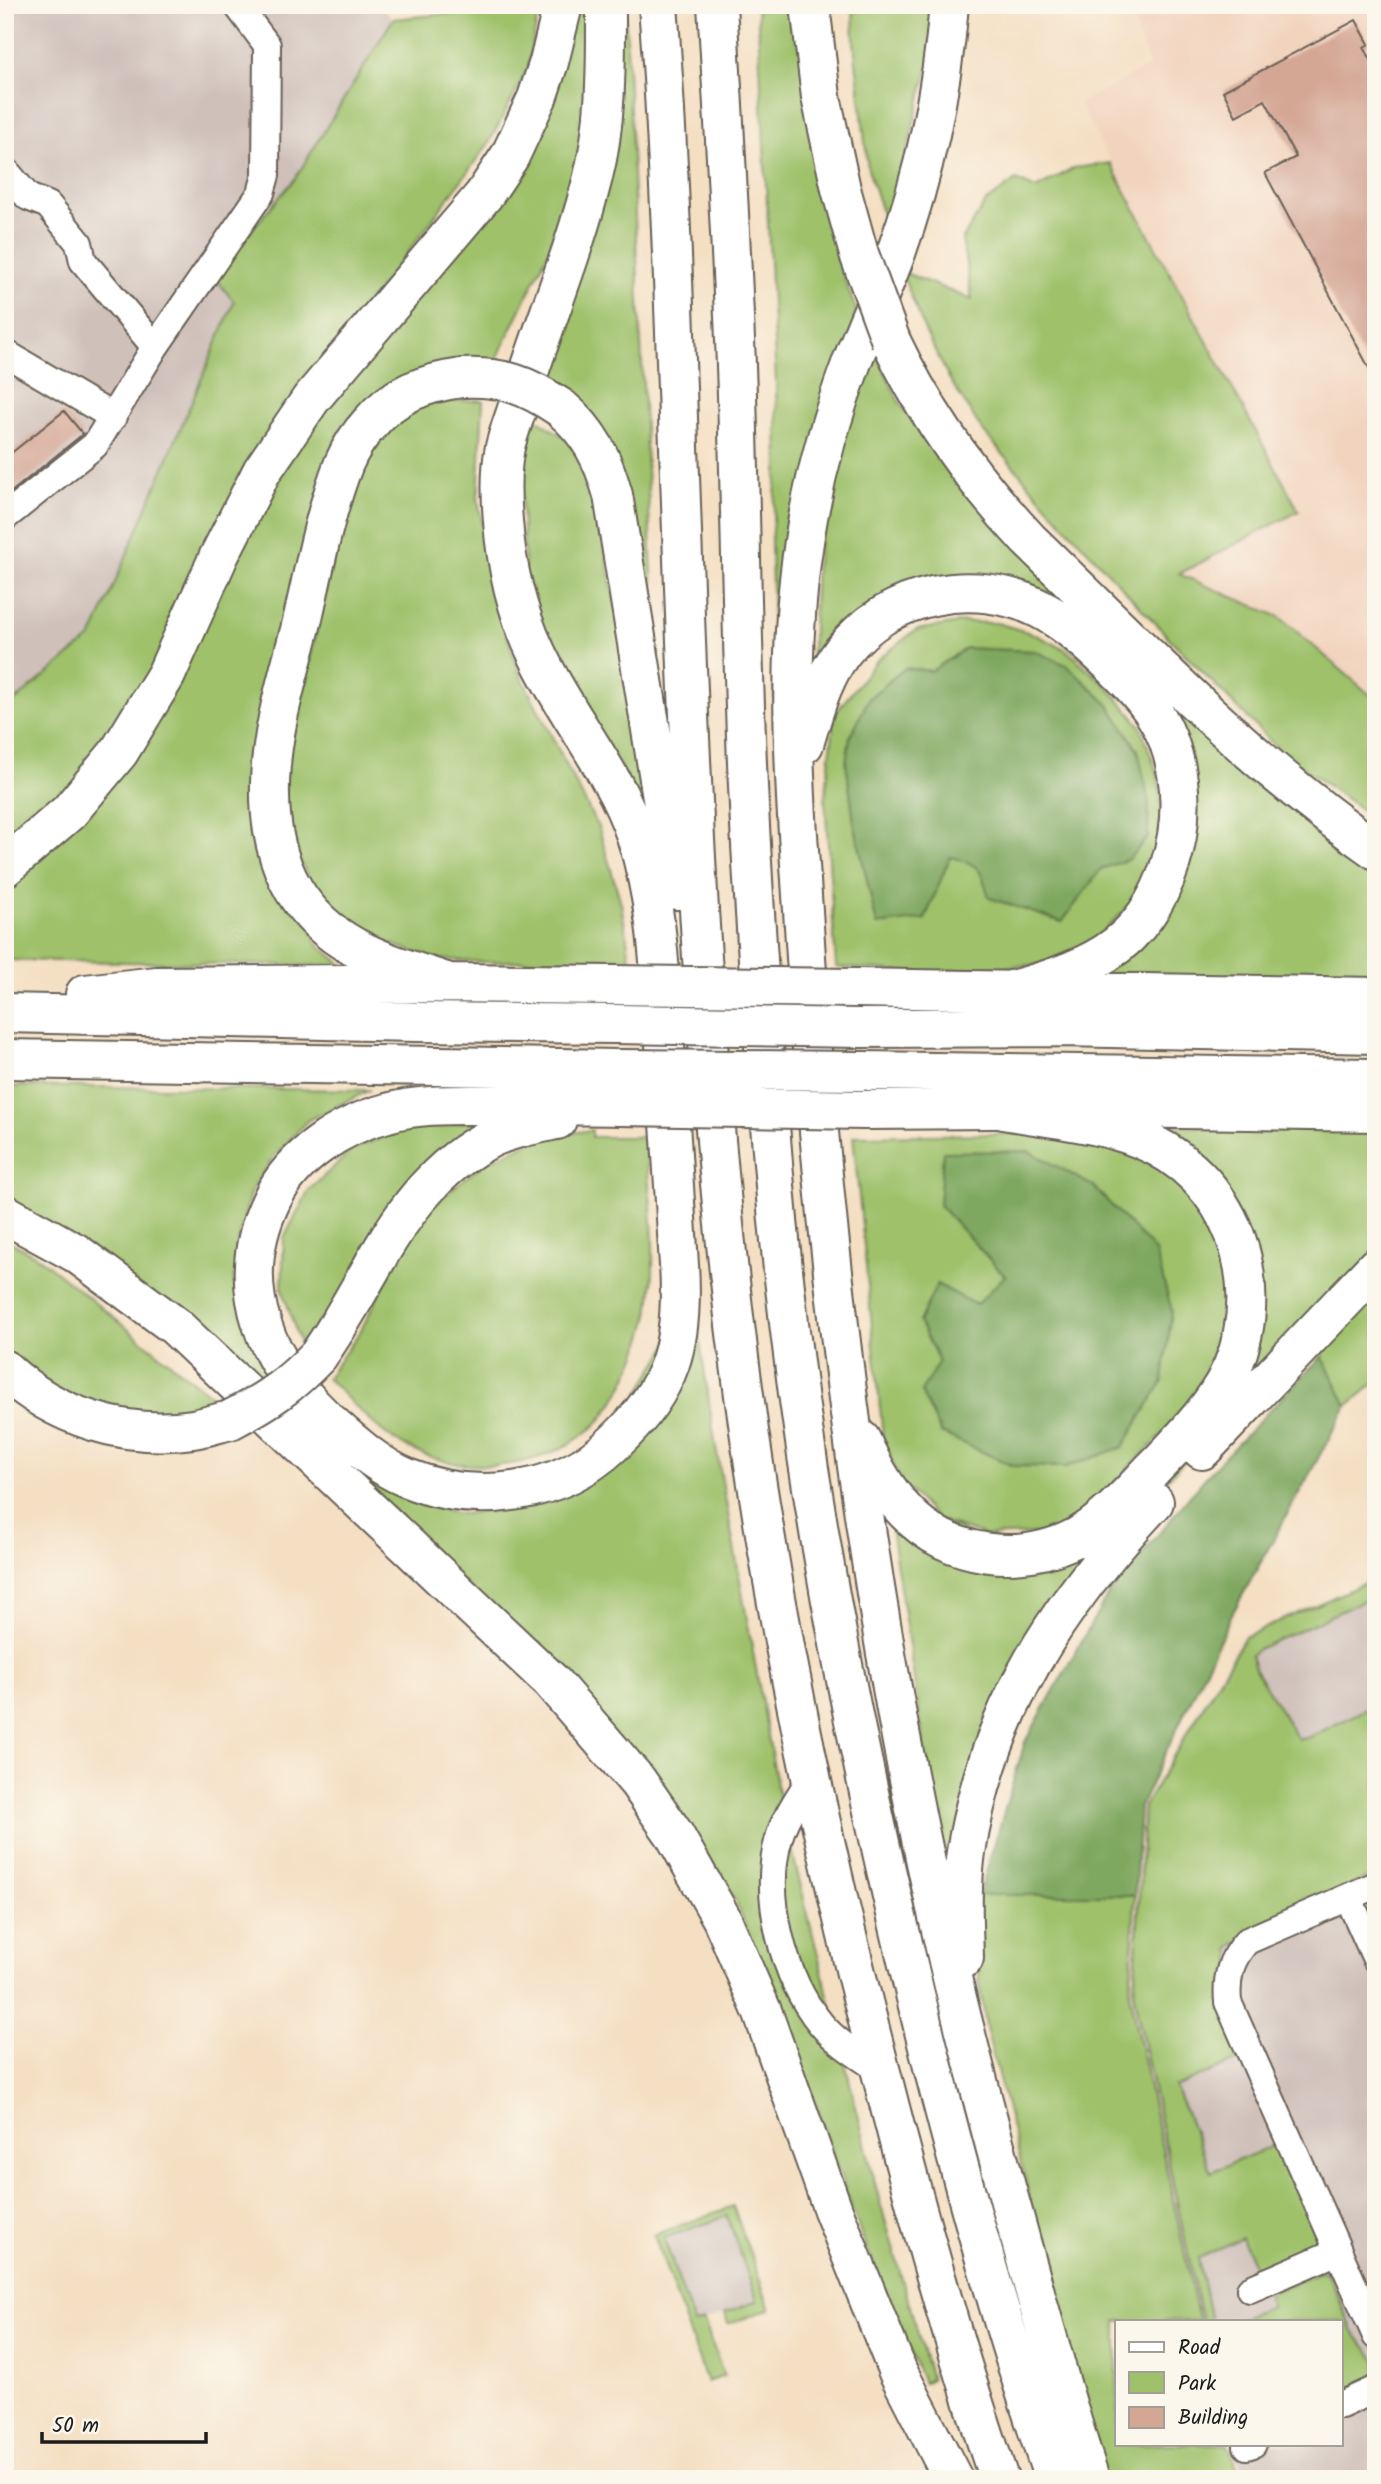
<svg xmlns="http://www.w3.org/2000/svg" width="1381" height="2484" font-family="Kalam,sans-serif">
	<rect width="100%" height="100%" fill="#fbf7ec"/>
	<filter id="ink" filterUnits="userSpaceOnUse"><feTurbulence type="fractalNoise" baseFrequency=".0143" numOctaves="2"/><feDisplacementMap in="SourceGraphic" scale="14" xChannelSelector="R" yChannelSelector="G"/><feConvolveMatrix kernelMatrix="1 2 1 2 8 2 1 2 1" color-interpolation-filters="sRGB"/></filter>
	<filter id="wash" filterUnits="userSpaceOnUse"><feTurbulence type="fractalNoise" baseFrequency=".00686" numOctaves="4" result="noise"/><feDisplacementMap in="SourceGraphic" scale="28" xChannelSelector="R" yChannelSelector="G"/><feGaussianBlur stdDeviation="1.57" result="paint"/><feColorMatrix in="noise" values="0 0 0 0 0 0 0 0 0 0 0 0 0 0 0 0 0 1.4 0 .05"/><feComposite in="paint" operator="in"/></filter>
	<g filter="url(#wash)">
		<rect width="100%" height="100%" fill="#f4dfc3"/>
		<path fill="#f2d4be" d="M 1128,5 L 1376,5 L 1376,733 L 1178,573 L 1299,511 L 1079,103 L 1149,66 Z"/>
		<path fill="#cfc0ba" d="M 5,5 L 382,5 L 393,19 L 295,179 L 234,302 L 92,637 L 5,709 Z
			M 1376,1577 L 1376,2479 L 1245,2479 L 1232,2444 L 1341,2444 L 1341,2321 L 1200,2321 L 1132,1998 L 1142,1806 L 1243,1636 Z
			M 727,2216 L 758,2302 L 695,2324 L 664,2238 Z"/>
		<path fill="#9ec16a" stroke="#5d6e43" stroke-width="2" fill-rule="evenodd" d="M 470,5 L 540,5 L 527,71 L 489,143 L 412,247 L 317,368 L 138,700 L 84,776 L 5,846 L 5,709 L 92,637 L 234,302 L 213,275 L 295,179 L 393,19 L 469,12 Z
			M 577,5 L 590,5 L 586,159 L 558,232 L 496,361 L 379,396 L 262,750 L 316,943 L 344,966 L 5,960 L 5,879 L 48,850 L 267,494 L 355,363 L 452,255 Z
			M 625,5 L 658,700 L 623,485 L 540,376 Z
			M 757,5 L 797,5 L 808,105 L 841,270 L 856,310 L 775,732 L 771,541 L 778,463 L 776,383 Z
			M 853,5 L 936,5 L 932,53 L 887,228 L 868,169 L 854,43 Z
			M 1110,163 L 1299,511 L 1179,574 L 1280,617 L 1376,700 L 1376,820 L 1281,752 L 1169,638 L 1064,525 L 982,430 L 950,380 L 926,333 L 901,271 L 972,300 L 962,240 L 985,203 L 1016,180 L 1036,189 L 1074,168 Z
			M 872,345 L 898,400 L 940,458 L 1376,863 L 1376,980 L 1097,977 L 1154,932 L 1189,756 L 994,579 L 811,670 L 816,567 L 826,492 Z
			M 483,400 L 478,498 L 492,592 L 519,672 L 599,829 L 621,903 L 630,958 L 485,962 L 436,959 L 358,933 L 320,902 L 284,828 L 286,764 L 341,524 L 365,454 L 402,417 L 430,402 Z
			M 529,414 L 573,443 L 590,471 L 659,833 L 549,646 L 525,572 L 521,488 Z
			M 964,622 L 997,623 L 1034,634 L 1065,649 L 1108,687 L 1140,725 L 1158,775 L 1165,830 L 1140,895 L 1097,938 L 1046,964 L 919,973 L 836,967 L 825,798 L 835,714 L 876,661 L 916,630 ZM 905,668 L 931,671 L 1129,859 L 1101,869 L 1062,922 L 968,861 L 950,857 L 925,919 L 877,924 L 854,822 L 846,762 L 850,737 L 870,698 Z
			M 5,1086 L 370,1090 L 308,1120 L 272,1159 L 250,1194 L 237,1245 L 237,1294 L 269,1380 L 256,1390 L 5,1199 Z
			M 506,1119 L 328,1317 L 300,1344 L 282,1289 L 284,1238 L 309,1190 L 352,1150 L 416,1124 Z
			M 1133,1125 L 1376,1131 L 1376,1257 L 1314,1318 L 1063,1595 L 946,1888 L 887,1502 L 1047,1557 L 1213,1415 L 1254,1265 Z
			M 592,1130 L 592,1137 L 645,1137 C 649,1193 658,1251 650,1307 C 645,1342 619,1406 591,1429 C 535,1474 454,1478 393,1439 C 373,1426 345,1396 327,1378 L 360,1332 L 398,1257 L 435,1203 L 484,1163 L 540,1138 Z
			M 1080,1133 L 1172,1169 L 1226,1247 L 1229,1326 L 1204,1392 L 1082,1516 L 1047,1534 L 973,1536 L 937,1519 L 898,1478 L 883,1437 L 853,1136 ZM 939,1205 L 1163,1381 L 1013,1466 L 941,1433 L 922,1392 L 939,1361 L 937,1285 L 976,1305 L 1005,1276 Z
			M 5,1239 L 38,1257 L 224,1406 L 186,1418 L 104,1416 L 5,1359 Z
			M 1376,1294 L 1376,1382 L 1347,1406 L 1322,1356 L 1341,1324 Z
			M 694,1301 L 715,1442 L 781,1807 L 879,2199 L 931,2379 L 923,2383 L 860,2231 L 803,2069 L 736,1902 L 660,1781 L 360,1477 L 407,1500 L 461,1514 L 532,1507 L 586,1482 Z
			M 1376,1578 L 1376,1595 L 1258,1649 L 1251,1655 L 1255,1669 L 1298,1739 L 1308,1738 L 1376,1704 L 1376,1873 L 1230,1947 L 1243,2058 L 1175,2087 L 1211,2172 L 1282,2142 L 1319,2238 L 1315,2247 L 1259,2277 L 1242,2238 L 1198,2258 L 1211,2321 L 1202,2321 L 1134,1997 L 1144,1806 L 1245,1637 Z
			M 979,1895 L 1135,1895 L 1130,1998 L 1199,2321 L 1117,2321 L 1117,2444 L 1228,2444 L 1241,2479 L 1099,2479 L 1051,2279 L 987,2032 L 979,1980 Z
			M 733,2206 L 770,2309 L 728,2324 L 725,2313 L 757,2301 L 727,2216 L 664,2238 L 694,2324 L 704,2321 L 724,2376 L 707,2382 L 654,2235 Z
			M 1324,2271 L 1330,2277 L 1353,2332 L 1376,2359 L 1376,2384 L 1341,2400 L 1341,2321 L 1235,2321 L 1271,2306 L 1267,2294 Z"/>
		<path fill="#7ea75e" stroke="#4d623d" stroke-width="2" d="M 966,648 L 1035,651 L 1067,665 L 1109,705 L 1138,750 L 1149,802 L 1148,837 L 1129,859 L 1101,869 L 1062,922 L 989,898 C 981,870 980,863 950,857 L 925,919 L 877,925 L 854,822 L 846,762 L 850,737 L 869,698 L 905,668 L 931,671 Z
			M 1029,1151 L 1093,1186 L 1155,1251 L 1172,1311 L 1163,1381 L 1123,1447 L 1066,1467 L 1013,1466 L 941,1433 L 921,1392 L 939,1361 L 919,1322 L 937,1284 L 976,1305 L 1005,1276 L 939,1205 L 943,1152 Z
			M 1322,1356 L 1347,1406 L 1231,1616 L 1140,1806 L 1135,1895 L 979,1895 L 1025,1742 L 1107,1596 L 1210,1472 Z"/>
		<g id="blocks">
			<path fill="#d4a694" d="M 1356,20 L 1369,44 L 1364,47 L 1376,69 L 1376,381 L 1265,173 L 1296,157 L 1265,100 L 1236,116 L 1223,91 Z
				M 64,411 L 83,434 L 5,497 L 5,458 Z"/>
		</g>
	</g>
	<g filter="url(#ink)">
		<use href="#blocks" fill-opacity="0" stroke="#686056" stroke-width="2"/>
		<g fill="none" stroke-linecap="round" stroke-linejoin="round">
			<defs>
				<path id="minor" d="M 5,170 L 28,197 L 48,205 L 79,243 L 83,261 L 155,347
					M 5,353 L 113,417
					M 5,517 L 95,445 L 155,347 L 261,193 L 266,175 L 267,45 L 237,5
					M 811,1777 C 800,1796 785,1816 779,1838 C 762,1895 783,1978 821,2024 C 837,2043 859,2056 880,2070
					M 1376,1885 L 1247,1941 C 1230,1959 1226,1978 1228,2002 L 1376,2336
					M 1348,1897 L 1376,1959
					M 1250,2289 L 1338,2251
					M 1341,2405 L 1376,2389
					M 1247,2446 L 1253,2444"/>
				<path id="highway" d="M 606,5 C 606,63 607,121 593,177 C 574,253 543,326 520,400 C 515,416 509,431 505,447 C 500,471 501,497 503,521 C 506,565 517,613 536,652 C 565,715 614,770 636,836 C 658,903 660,974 665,1044 C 669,1117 674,1191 679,1265 C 684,1343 672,1389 614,1443 C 560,1495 476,1506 407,1478 C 380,1467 358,1447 337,1429 C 267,1369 229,1287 272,1199 C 293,1156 341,1125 387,1113 C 418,1104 453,1105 485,1105 C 530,1105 576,1105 621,1106
					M 658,5 C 672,190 676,374 683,559 C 691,794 703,1030 728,1263 C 757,1539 813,1812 883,2080 C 917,2214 954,2348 999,2479
					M 717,5 C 725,135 733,265 737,395 C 741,526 742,656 748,786 C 754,912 763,1038 773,1163 C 793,1415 838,1663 895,1909 C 939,2101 990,2292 1054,2479
					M 810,5 L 821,97 L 841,189 L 859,254
					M 949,5 C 942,89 925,173 896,253 C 883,288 867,323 853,359 C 826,430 807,504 799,580 C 790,664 793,749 798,834 C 802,905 807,977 812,1049 C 836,1352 877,1656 946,1952 C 965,2035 987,2116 1009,2198 C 1035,2292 1060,2386 1090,2479
					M 891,341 C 926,415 972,479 1028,539 C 1138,646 1250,763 1376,850
					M 561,408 C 590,432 603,459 613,495 L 677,890
					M 804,744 C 814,712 822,678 843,651 C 888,593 974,576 1040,609 C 1067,623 1089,643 1111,664 C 1134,686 1156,709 1168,740 C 1183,780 1183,824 1170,865 C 1159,900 1138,933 1106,953 C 1076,972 1042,982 1008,991
					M 5,867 L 69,812 L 119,752 L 166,675 L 219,556 L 262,471 L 311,399 L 484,195 L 510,156 L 537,98 L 549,62 L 563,5
					M 449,983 C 389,963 329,949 294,890 C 275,858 269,820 270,783 C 271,729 289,674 302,622 C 314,570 324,514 344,463 C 350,449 359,435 370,423 C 394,394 425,383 462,378
					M 855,988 L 1376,997
					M 85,994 L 157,986 L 449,983 L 611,985
					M 5,1013 L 416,1022 L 614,1024
					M 859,1028 L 1064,1027 L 1376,1034
					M 5,1059 L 618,1069
					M 862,1071 L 1376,1078
					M 866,1110 L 1116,1108 L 1376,1112
					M 5,1214 L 76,1253 L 175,1326 L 551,1681 L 638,1782 L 674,1834 L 722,1919 L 762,2011 L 833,2210 L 898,2372 L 953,2479
					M 318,1356 C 372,1281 398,1189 485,1141 C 507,1129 533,1125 557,1120
					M 5,1370 C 55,1417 125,1439 193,1429 C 206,1427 218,1423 230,1420
					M 861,1440 C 872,1465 887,1492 906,1512 C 949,1558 1022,1566 1077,1537 C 1106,1521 1129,1494 1152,1470 C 1174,1448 1197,1424 1215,1398 C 1270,1320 1251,1208 1171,1155 C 1123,1123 1059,1120 1004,1110
					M 1202,1450 L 1376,1267
					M 964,1958 C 963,1923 961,1886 966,1852 C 989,1708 1057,1606 1154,1502"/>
			</defs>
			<use href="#minor" stroke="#686056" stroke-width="30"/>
			<use href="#highway" stroke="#686056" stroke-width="42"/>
			<use href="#minor" stroke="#fff" stroke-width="26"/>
			<use href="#highway" stroke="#fff" stroke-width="38"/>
			<defs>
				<path id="highway-bridge" d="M 859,254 L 891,341
					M 462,378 C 503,376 527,385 561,408
					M 611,985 L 855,988
					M 614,1024 L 859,1028
					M 618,1069 L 862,1071
					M 621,1106 L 866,1110
					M 230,1420 C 267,1401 289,1386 318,1356"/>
			</defs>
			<use href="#highway-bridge" stroke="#686056" stroke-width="42" stroke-linecap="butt"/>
			<use href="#highway-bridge" stroke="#fff" stroke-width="38"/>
		</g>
	</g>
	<rect width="1381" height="2484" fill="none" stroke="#fbf7ec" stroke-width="28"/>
	<rect x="1115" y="2320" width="228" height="126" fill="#fbf7ec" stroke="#a29f99" stroke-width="2"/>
	<rect x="1129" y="2342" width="35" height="10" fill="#ffffff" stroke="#a29f99" stroke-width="2"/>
	<text x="1178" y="2354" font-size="21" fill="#1c1c1c">Road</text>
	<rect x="1129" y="2372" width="35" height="21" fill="#9ec16a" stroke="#a29f99" stroke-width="2"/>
	<text x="1178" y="2390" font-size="21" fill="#1c1c1c">Park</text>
	<rect x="1129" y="2407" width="35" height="21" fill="#d4a694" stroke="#a29f99" stroke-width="2"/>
	<text x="1178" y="2424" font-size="21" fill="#1c1c1c">Building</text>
	<path d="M42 2432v10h164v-10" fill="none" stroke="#1c1c1c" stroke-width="3.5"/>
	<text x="52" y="2432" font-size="21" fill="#1c1c1c" stroke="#fbf7ec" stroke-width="5" paint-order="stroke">50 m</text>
</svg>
